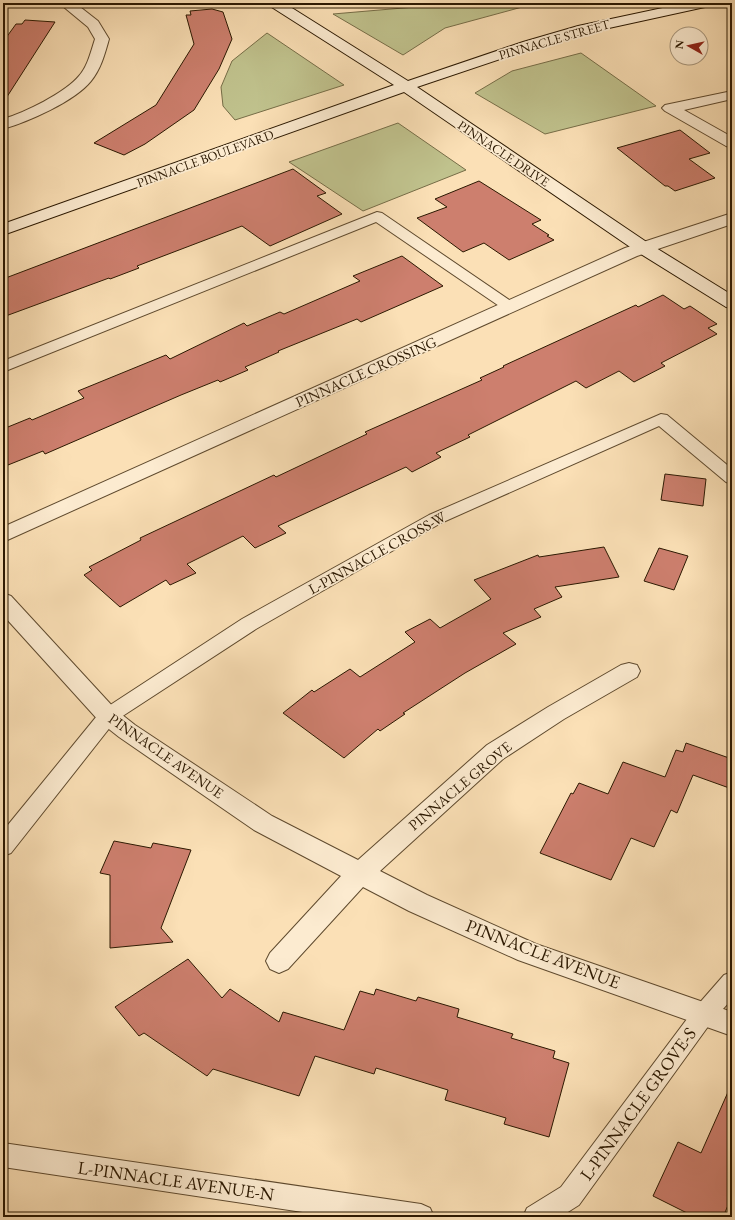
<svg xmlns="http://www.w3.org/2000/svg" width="735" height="1220" font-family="'EB Garamond',serif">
	<rect width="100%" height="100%" fill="#fbe0b6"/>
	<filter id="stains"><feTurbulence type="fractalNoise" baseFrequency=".005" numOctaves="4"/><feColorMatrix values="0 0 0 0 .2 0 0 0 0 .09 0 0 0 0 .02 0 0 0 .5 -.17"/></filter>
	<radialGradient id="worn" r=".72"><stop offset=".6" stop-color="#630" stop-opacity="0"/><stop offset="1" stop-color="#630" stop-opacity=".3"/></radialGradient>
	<path fill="#c0c28d" stroke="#766d47" d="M 461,3 L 537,3 L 445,28 L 403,55 L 333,14 Z
		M 267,33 L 344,85 L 235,120 L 223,106 L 221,87 L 232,61 Z
		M 581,53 L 656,106 L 545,134 L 475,93 L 512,71 Z
		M 398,123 L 466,170 L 363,211 L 289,162 Z"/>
	<path fill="#cd7f6e" stroke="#2b1801" d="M 212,9 L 223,12 L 232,39 L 219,69 L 194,110 L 145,144 L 124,155 L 94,143 L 156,105 L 194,44 L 186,15 L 191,15 L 190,11 Z
		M 25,20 L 55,22 L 3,103 L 3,42 L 16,24 L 22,24 Z
		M 680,130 L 710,153 L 689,159 L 715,178 L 675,191 L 668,186 L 665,186 L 617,148 Z
		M 293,169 L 326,193 L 317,196 L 342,214 L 270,246 L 242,226 L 137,266 L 139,268 L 110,279 L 109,278 L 3,317 L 3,279 Z
		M 479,181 L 541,220 L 532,224 L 549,235 L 547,236 L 554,240 L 509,260 L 484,243 L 463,252 L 417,218 L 447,207 L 435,199 Z
		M 402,256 L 443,286 L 361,322 L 357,319 L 278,351 L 279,352 L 245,367 L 248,370 L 220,382 L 218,380 L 181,395 L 45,454 L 43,451 L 3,467 L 3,429 L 30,418 L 32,420 L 84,398 L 78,391 L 166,355 L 170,359 L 244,323 L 247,326 L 280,312 L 284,314 L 360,281 L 353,276 Z
		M 663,295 L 684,309 L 690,306 L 717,324 L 708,328 L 717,334 L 661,363 L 665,366 L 634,382 L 619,371 L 586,388 L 576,381 L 468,435 L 470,437 L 436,453 L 441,457 L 412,472 L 406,467 L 278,526 L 286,533 L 255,548 L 243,536 L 187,564 L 196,573 L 170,585 L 166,580 L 120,607 L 84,575 L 92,570 L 89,567 L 141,540 L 140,538 L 274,475 L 276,477 L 367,434 L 365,432 L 482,380 L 480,378 L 504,367 L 503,366 L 636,305 L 638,307 Z
		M 665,474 L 706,479 L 703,506 L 661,500 Z
		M 604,547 L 619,577 L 555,587 L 562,597 L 534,609 L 541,617 L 503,633 L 516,644 L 465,673 L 403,713 L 405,714 L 380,731 L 378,729 L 344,758 L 283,713 L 312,690 L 314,692 L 350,669 L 360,677 L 415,642 L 405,632 L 430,619 L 440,628 L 491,599 L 474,580 L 538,555 L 539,557 Z
		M 659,548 L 688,556 L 674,590 L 644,581 Z
		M 686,743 L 732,759 L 732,789 L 693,775 L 677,813 L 671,810 L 654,847 L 631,838 L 611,880 L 540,853 L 571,793 L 573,794 L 579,783 L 608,794 L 623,762 L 665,777 L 676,750 L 683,752 Z
		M 114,841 L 151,848 L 153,843 L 191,850 L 161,928 L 173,942 L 110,948 L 110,875 L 100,873 Z
		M 188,959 L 222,998 L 230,989 L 279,1022 L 283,1012 L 344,1030 L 360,991 L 374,995 L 376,989 L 416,1001 L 418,997 L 459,1009 L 457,1017 L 513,1034 L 511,1038 L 555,1051 L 553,1058 L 569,1063 L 549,1137 L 504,1124 L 506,1118 L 445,1100 L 448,1090 L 376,1068 L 374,1074 L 315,1056 L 299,1096 L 213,1069 L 207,1076 L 144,1033 L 139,1036 L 115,1007 Z
		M 732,1083 L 732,1196 L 723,1217 L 695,1217 L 653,1196 L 678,1142 L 701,1153 Z"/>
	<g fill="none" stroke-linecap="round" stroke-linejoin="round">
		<defs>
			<path id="lane" d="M 377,212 L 382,213 L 515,304 L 518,307 L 515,310 L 510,312 L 505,310 L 376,222 L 3,372 L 3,361 Z
				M 661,414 L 667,415 L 732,469 L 732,484 L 726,482 L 659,426 L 441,523 L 256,629 L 115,721 L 11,853 L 3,856 L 3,831 L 101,711 L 242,619 L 429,515 Z
				M 732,972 L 732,999 L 712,1021 L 579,1205 L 560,1217 L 523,1217 L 527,1208 L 561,1187 L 696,1007 L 724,975 Z
				M 3,1143 L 421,1204 L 430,1208 L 434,1217 L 336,1217 L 3,1167 Z"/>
			<path id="street" d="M 59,3 L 75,3 L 98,21 L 109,39 C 105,53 101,69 91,81 C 75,101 28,122 3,129 L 3,119 C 24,113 65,93 79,76 C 88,66 91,51 95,39 L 88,27 Z
				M 732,91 L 732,99 L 684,110 L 732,137 L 732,148 L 726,146 L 665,111 L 662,108 L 665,105 Z
				M 732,213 L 732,224 L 637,256 L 3,542 L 3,527 L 625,248 Z
				M 3,593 L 11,596 L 116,710 L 135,725 L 272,816 L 358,860 L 487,745 L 548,707 L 621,665 L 629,663 L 637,665 L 640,671 L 637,677 L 564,719 L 503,759 L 380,871 L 427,895 L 536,944 L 732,1012 L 732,1036 L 518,960 L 409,911 L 363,887 L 288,969 L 279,973 L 270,969 L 266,961 L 270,953 L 341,876 L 254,830 L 119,737 L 100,722 L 3,615 Z"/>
			<path id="secondary" d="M 268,3 L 284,3 L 408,81 L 523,42 L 578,26 L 686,3 L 712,3 L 710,6 L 705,7 L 586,33 L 533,48 L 417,87 L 648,243 L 732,295 L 732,308 L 726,307 L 636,251 L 404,92 L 3,235 L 3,224 L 394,85 L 270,6 Z"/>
		</defs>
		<use href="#lane" stroke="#5f4a2e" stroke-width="2"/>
		<use href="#street" stroke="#5f4a2e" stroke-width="2"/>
		<use href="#secondary" stroke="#2b1801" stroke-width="2"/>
		<use href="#lane" fill="#fcebd0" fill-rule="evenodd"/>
		<use href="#street" fill="#fcebd0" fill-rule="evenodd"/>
		<use href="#secondary" fill="#fcebd0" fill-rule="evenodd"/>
	</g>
	<g text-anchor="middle" stroke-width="3.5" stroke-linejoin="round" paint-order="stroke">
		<g font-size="13" fill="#2b1801" stroke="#fcebd0">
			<text transform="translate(554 39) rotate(-16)" y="5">PINNACLE STREET</text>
			<text transform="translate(504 153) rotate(34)" y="5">PINNACLE DRIVE</text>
			<text transform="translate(205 158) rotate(-20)" y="5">PINNACLE BOULEVARD</text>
		</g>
		<g font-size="15" fill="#2b1801" stroke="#fcebd0">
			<text transform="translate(366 372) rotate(-24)" y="5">PINNACLE CROSSING</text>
			<text transform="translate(377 553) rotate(-29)" y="5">L-PINNACLE CROSS-W</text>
			<text transform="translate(166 756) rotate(35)" y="5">PINNACLE AVENUE</text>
			<text transform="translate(460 786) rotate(-40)" y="5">PINNACLE GROVE</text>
		</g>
		<g font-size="18" fill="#2b1801" stroke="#fcebd0">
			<text transform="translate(543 954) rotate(21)" y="6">PINNACLE AVENUE</text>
			<text transform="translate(638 1104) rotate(-54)" y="6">L-PINNACLE GROVE-S</text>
			<text transform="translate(176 1181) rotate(8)" y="6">L-PINNACLE AVENUE-N</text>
		</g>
	</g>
	<rect width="735" height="1220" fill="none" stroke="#fbe0b6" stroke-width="16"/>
	<rect x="4" y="4" width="727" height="1212" fill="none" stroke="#2b1801" stroke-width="2"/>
	<rect x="8" y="8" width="719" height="1204" fill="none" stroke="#2b1801"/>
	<g transform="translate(689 46) rotate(278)"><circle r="19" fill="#fcebd0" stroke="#a8977d"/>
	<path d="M0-3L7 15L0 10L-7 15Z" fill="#8f2418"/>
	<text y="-6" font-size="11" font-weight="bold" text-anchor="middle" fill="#2b1801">N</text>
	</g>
	<rect width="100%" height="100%" filter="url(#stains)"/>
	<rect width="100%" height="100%" fill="url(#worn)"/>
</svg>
